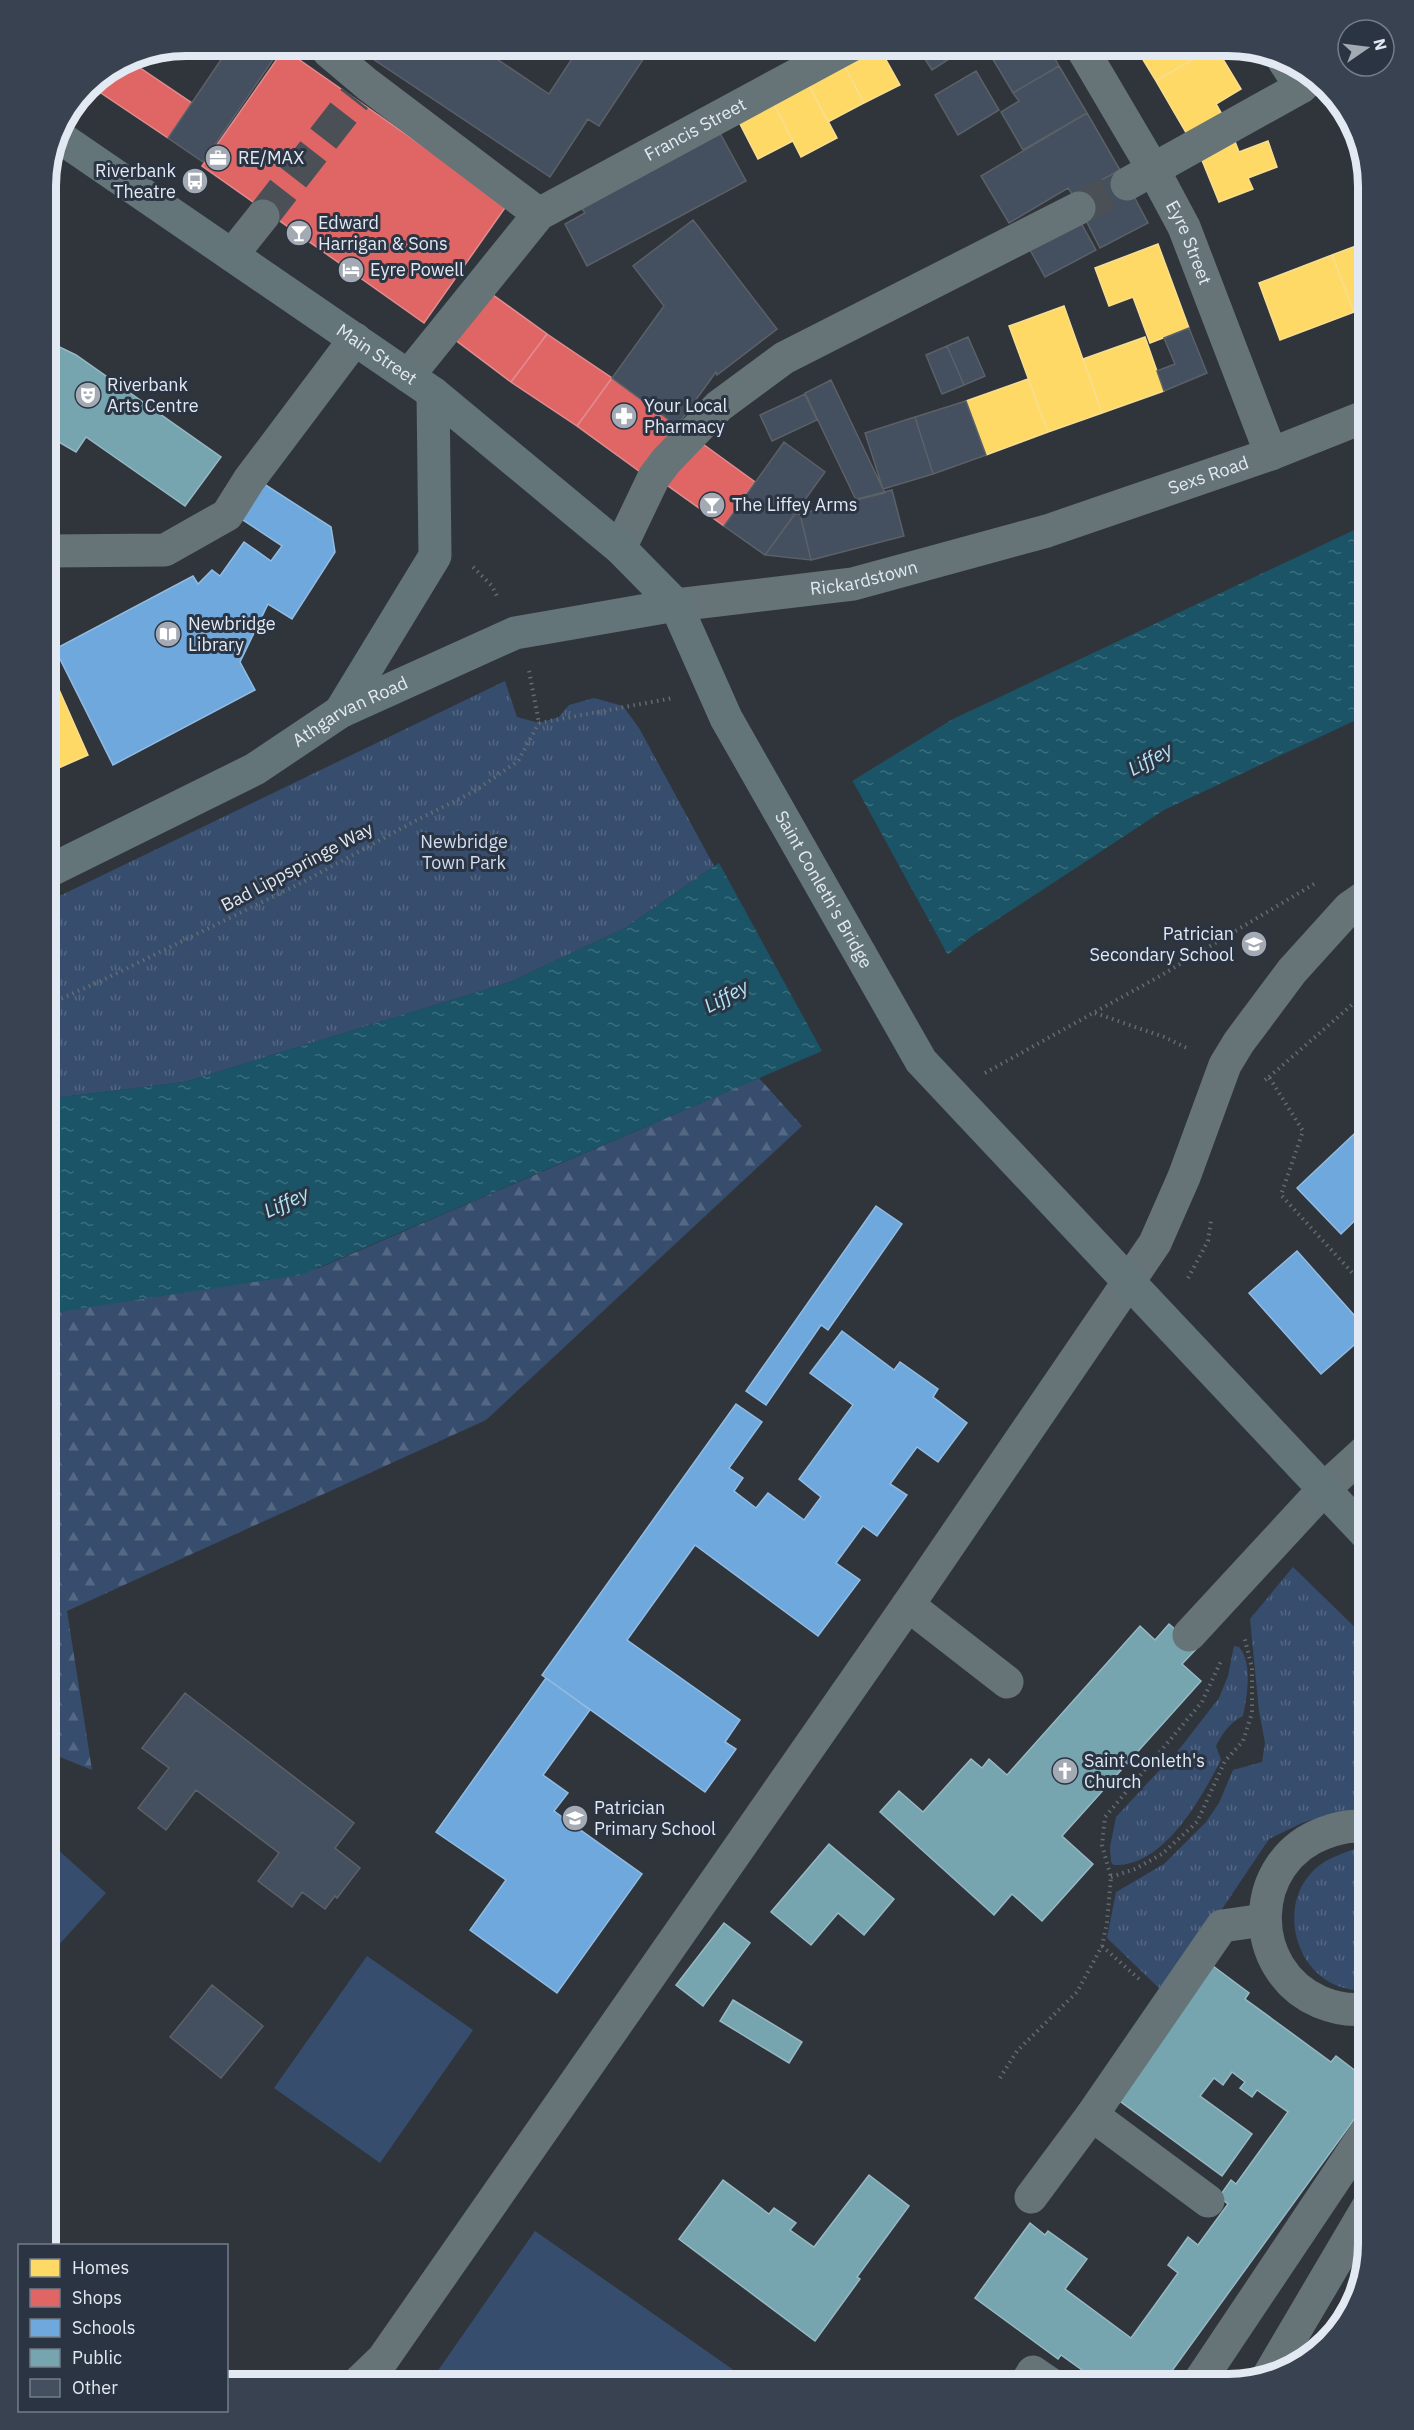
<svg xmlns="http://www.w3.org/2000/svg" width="1414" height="2430" font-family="'IBM Plex Sans',sans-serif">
	<defs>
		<pattern id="grass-tufts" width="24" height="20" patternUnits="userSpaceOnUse" patternTransform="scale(1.5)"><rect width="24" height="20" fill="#374d6e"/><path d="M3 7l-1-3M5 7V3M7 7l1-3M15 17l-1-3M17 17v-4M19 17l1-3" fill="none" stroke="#546783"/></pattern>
		<pattern id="forest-firs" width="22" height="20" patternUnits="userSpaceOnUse" patternTransform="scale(1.5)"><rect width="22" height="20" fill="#374d6e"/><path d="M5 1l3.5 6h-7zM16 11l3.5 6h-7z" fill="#546783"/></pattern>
		<pattern id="water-ripples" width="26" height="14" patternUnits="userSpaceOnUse" patternTransform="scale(1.5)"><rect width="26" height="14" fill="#1b5466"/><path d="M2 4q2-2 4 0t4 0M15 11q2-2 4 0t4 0" fill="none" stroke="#3c6d7c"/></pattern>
	</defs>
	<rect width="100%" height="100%" fill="#30353c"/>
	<path fill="url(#grass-tufts)" d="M 505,681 L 517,717 L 539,723 L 559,717 L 569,705 L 594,698 L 623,706 L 639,728 L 714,866 L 625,928 L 510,982 L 184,1082 L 45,1099 L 45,903 Z
		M 1293,1567 L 1369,1641 L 1369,1813 L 1327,1815 L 1302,1823 L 1269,1839 L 1214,1921 L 1160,1989 L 1107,1938 L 1116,1892 L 1164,1864 L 1206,1822 L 1219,1803 L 1233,1770 L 1262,1762 L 1265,1743 L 1259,1711 L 1250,1619 Z
		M 1234,1646 L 1239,1647 C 1253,1663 1247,1696 1243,1716 C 1230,1722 1222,1734 1216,1746 L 1221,1760 C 1201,1798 1164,1867 1114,1865 L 1111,1862 L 1110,1847 L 1116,1817 L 1181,1747 L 1219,1698 L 1228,1676 Z
		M 1354,1849 L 1369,1849 L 1369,1991 C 1357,1991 1344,1989 1333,1984 C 1292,1964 1280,1902 1314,1870 C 1325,1859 1339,1855 1354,1849 Z"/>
	<path fill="url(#forest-firs)" d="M 759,1078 L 802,1126 L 486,1420 L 67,1611 L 92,1770 L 45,1751 L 45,1314 L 319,1268 Z"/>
	<path fill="#374d6e" d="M 45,1838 L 106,1893 L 45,1960 Z
		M 367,1956 L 473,2030 L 380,2163 L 274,2088 Z
		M 535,2231 L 755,2385 L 428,2385 Z"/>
	<path fill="url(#water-ripples)" d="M 1369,523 L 1369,714 L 1164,810 L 972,936 L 822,1051 L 301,1275 L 45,1314 L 45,1099 L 184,1082 L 510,982 L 625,928 L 714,866 L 953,719 Z"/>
	<path fill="#30353c" d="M 851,778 L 949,957 L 824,1053 L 817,1057 L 822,1051 L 718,861 Z"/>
	<path fill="#ffd966" stroke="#f7de90" stroke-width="1.5" d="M 1134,45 L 1181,45 L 1190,61 L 1156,81 Z
		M 1215,46 L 1241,89 L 1216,104 L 1223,116 L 1188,136 L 1156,81 Z
		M 880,49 L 900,85 L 864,103 L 845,67 Z
		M 845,67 L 864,103 L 828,122 L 809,85 Z
		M 809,85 L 837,138 L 801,157 L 774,104 Z
		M 774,104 L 793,141 L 758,159 L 739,122 Z
		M 1234,139 L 1239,152 L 1268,141 L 1277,167 L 1248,178 L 1253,189 L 1219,202 L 1199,153 Z
		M 1369,241 L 1369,306 L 1354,312 L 1332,255 Z
		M 1158,244 L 1189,328 L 1150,343 L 1133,297 L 1109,306 L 1095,268 Z
		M 1332,255 L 1354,312 L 1280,340 L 1259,283 Z
		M 1064,306 L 1102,413 L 1048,432 L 1009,326 Z
		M 1145,337 L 1164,391 L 1102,413 L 1083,359 Z
		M 1028,379 L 1048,432 L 986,455 L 966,401 Z
		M 53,676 L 88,755 L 45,774 L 45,680 Z"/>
	<path fill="#e06666" stroke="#e18d90" stroke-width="1.5" d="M 284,49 L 507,205 L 424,323 L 202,166 Z
		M 127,59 L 192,103 L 168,138 L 89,85 Z
		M 489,292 L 547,334 L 511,382 L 454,339 Z
		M 547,334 L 612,378 L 577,426 L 511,382 Z
		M 612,378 L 677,426 L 643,474 L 577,426 Z
		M 696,439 L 755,482 L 724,526 L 664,483 Z"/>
	<path fill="#6fa8dc" stroke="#92bce3" stroke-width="1.5" d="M 264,484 L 331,527 L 335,552 L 292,619 L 268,604 L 240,662 L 255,690 L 113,765 L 55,649 L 193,576 L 198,584 L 212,570 L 220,576 L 244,542 L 271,561 L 282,546 L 240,518 Z
		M 1369,1120 L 1369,1207 L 1341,1234 L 1297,1188 Z
		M 876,1206 L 902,1224 L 828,1330 L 821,1325 L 766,1405 L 746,1391 Z
		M 1297,1251 L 1369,1332 L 1321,1374 L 1249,1293 Z
		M 842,1331 L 894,1370 L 900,1362 L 938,1389 L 933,1397 L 967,1423 L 938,1462 L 917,1447 L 890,1484 L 907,1495 L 877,1536 L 863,1526 L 836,1563 L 860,1580 L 818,1636 L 695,1545 L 627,1640 L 740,1720 L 725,1742 L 736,1749 L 705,1792 L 542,1675 L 736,1404 L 762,1422 L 729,1468 L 743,1478 L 734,1491 L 756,1508 L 768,1493 L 804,1520 L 821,1497 L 799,1479 L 853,1405 L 810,1373 Z
		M 546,1678 L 590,1710 L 543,1775 L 568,1793 L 554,1811 L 642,1874 L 557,1993 L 470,1930 L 506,1880 L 436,1832 Z
		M 1363,2265 L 1345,2322 L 1310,2354 Z"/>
	<path fill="#76a5af" stroke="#97b9c3" stroke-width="1.5" d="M 45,340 L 76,355 L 221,457 L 185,506 L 86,437 L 76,452 L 45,434 Z
		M 1169,1624 L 1197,1648 L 1182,1664 L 1201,1681 L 1062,1836 L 1093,1864 L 1042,1921 L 1012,1894 L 994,1915 L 880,1812 L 899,1791 L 923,1812 L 971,1759 L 982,1768 L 989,1759 L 1007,1775 L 1140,1626 L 1155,1640 Z
		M 829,1844 L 894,1899 L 864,1935 L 838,1913 L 811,1945 L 771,1912 Z
		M 724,1923 L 750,1943 L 703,2006 L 676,1985 Z
		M 1213,1966 L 1249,1993 L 1245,1999 L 1331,2062 L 1336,2056 L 1369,2081 L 1369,2099 L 1166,2379 L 1171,2383 L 1170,2385 L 1103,2385 L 1061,2355 L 1058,2359 L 975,2298 L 1030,2223 L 1045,2235 L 1048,2231 L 1087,2259 L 1065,2289 L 1131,2338 L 1178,2273 L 1168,2265 L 1188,2237 L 1198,2245 L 1228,2204 L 1219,2197 L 1231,2180 L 1236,2184 L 1288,2112 L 1257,2090 L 1252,2097 L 1240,2088 L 1245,2082 L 1232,2072 L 1223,2085 L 1214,2078 L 1200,2096 L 1252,2134 L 1222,2176 L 1117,2099 Z
		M 733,2000 L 802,2042 L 789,2063 L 720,2021 Z
		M 869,2175 L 909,2206 L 857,2277 L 860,2279 L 815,2341 L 679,2239 L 723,2180 L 769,2214 L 774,2208 L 796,2223 L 790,2230 L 814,2247 Z"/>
	<path fill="#444f5f" stroke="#5c6067" stroke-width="1.5" d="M 231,45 L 283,45 L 203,162 L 168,138 Z
		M 373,45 L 476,45 L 549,94 L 581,45 L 638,45 L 648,52 L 599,126 L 588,119 L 550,177 L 367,55 Z
		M 916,45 L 971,45 L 932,70 Z
		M 985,45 L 1008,45 L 991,56 Z
		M 1008,45 L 1047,45 L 1059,66 L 1013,93 L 991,56 Z
		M 1059,66 L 1087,113 L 1023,150 L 1001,112 L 1019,101 L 1013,93 Z
		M 976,71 L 999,110 L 958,135 L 935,95 Z
		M 1087,113 L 1120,170 L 1073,195 L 1068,188 L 1009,223 L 981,176 Z
		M 720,133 L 746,181 L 587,266 L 565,224 L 585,213 L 581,207 Z
		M 1120,170 L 1148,223 L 1100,248 L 1073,195 Z
		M 693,220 L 777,329 L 717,375 L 716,372 L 677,426 L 612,378 L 664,306 L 633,266 Z
		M 1080,221 L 1096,250 L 1045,277 L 1029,248 Z
		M 1189,328 L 1207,373 L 1164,391 L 1157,371 L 1175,364 L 1164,338 Z
		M 968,337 L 985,376 L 964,385 L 947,346 Z
		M 947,346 L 964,385 L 942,394 L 926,355 Z
		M 831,380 L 883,489 L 885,493 L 856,500 L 805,393 Z
		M 805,394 L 817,420 L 772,441 L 760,415 Z
		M 966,401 L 986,455 L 933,474 L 915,417 Z
		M 915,417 L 933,474 L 883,489 L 865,433 Z
		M 784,442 L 825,472 L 765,555 L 724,526 Z
		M 892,490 L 904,536 L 811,560 L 800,514 Z
		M 795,514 L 800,514 L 811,560 L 765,555 Z
		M 185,1693 L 354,1823 L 335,1848 L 360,1868 L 337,1898 L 335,1896 L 325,1909 L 302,1892 L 292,1907 L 258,1881 L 279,1853 L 196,1790 L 166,1830 L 138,1808 L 169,1768 L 142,1748 Z
		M 212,1985 L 263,2026 L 221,2078 L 170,2037 Z"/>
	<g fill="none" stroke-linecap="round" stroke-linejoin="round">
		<path stroke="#4b5057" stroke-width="33" stroke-dasharray="33 16" stroke-linecap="butt" d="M 1079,208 L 1127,184
			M 263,216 L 355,98"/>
		<path stroke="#636c70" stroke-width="4" stroke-dasharray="1.5 4.5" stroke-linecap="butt" d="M 473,567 L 492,586 L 498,598
			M 529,671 L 539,723
			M 539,723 L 673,698
			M 45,1006 L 105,979 L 303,882 L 417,820 L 475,791 L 518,761 L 539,723
			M 1095,1013 L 1164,1037 L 1189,1049
			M 985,1073 L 1160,976 L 1314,884
			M 1269,1077 L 1369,990
			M 1265,1080 L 1269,1077 L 1303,1131 L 1281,1195 L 1369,1291
			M 1188,1278 L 1208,1241 L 1211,1221
			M 1111,1877 L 1135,1869 L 1162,1854 L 1197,1822 L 1225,1761 L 1243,1741 L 1252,1713 L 1252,1668 L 1244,1636
			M 1102,1946 L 1139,1979
			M 1000,2078 L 1017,2051 L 1077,1992 L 1102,1946 L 1107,1922 L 1111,1877 L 1102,1845 L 1105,1817 L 1202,1702 L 1221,1661"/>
		<g stroke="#667477" stroke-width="33">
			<path d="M 334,45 L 329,52 L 367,84 L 539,214"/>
			<path id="s1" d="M 1080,45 L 1153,169 L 1184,227 L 1271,454"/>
			<path d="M 1284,61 L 1301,87"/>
			<path d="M 1127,184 L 1301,87 L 1313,76"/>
			<path d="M 232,255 L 263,216"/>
			<path id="s2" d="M 408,376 L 539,214 L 852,45"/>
			<path d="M 620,548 L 654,477 L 666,461 L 719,406 L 784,358 L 1079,208"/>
			<path d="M 48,551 L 165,550 L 227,515 L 249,480 L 355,339"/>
			<path id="s3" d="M 676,605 L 853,584 L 1047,531 L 1271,454 L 1369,415"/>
			<path d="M 908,1605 L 1007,1682"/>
			<path d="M 1189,1635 L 1324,1489 L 1369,1448"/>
			<path d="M 1369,2008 C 1352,2012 1335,2008 1320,2002 C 1245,1969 1248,1861 1324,1833 C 1337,1828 1355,1824 1369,1828"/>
			<path d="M 1092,2115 L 1208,2201"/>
			<path d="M 1031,2197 L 1092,2115 L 1222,1926 L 1264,1920"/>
			<path d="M 1269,2375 L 1369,2205"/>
			<path d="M 356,2385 L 383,2359 L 908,1605 L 1155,1243 L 1184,1177 L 1225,1065 L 1239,1042 L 1292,971 L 1349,908 L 1369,894"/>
			<path d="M 1025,2385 L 1033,2372 L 1052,2385"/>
			<path d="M 1197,2385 L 1369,2128"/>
		</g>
		<g stroke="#637579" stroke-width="33">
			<path id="s4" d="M 55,134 L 433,393 L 620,548 L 676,605 L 726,718 L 921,1061 L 1369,1537"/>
			<path d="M 340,712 L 435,556 L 433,393"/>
			<path id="s5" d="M 45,873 L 255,769 L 340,712 L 515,633 L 676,605"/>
		</g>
	</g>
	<defs>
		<symbol id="office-disc" viewBox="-11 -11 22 22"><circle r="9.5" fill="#a4aab3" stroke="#2a3442"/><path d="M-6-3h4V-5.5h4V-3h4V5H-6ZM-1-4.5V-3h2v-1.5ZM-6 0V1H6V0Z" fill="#fff"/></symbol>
		<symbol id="bus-disc" viewBox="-11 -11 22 22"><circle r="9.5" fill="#a4aab3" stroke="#2a3442"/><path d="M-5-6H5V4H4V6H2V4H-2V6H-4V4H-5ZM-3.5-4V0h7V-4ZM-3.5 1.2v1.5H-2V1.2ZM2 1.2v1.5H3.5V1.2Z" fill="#fff"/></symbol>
		<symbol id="bar-disc" viewBox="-11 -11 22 22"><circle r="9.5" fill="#a4aab3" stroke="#2a3442"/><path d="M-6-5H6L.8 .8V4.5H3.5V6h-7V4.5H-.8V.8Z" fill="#fff"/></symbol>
		<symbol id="hotel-disc" viewBox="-11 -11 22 22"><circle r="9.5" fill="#a4aab3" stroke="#2a3442"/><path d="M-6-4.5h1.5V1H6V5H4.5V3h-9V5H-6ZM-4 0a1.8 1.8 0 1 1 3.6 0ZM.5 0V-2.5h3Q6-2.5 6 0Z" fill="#fff"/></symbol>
		<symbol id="theatre-disc" viewBox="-11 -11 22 22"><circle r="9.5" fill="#a4aab3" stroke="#2a3442"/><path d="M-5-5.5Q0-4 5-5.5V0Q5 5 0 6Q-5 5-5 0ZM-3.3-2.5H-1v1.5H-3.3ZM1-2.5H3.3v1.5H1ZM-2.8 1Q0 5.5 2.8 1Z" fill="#fff"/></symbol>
		<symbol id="pharmacy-disc" viewBox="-11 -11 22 22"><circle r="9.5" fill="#a4aab3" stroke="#2a3442"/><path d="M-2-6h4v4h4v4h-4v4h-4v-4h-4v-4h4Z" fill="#fff"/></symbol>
		<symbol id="library-disc" viewBox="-11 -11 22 22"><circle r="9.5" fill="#a4aab3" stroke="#2a3442"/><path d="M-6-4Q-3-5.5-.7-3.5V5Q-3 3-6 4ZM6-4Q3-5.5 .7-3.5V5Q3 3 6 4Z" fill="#fff"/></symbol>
		<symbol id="school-disc" viewBox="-11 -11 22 22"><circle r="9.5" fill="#a4aab3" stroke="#2a3442"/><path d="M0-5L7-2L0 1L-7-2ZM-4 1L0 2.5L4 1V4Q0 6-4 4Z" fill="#fff"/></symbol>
		<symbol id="church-disc" viewBox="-11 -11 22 22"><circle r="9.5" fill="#a4aab3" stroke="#2a3442"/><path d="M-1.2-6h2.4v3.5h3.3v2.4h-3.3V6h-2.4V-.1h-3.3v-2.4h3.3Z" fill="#fff"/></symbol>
	</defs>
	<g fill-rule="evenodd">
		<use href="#office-disc" x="203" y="143" width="30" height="30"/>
		<use href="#bus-disc" x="180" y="166" width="30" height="30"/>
		<use href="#bar-disc" x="284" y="218" width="30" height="30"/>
		<use href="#hotel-disc" x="336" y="255" width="30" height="30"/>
		<use href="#theatre-disc" x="73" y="380" width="30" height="30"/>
		<use href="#pharmacy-disc" x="609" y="401" width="30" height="30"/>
		<use href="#bar-disc" x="697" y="490" width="30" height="30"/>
		<use href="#library-disc" x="153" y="619" width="30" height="30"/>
		<use href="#school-disc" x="1239" y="929" width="30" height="30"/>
		<use href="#church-disc" x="1050" y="1756" width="30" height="30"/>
		<use href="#school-disc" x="560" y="1803" width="30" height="30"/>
	</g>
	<g text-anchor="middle" stroke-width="6" stroke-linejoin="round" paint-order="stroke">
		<g font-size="18" fill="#e3e9f3" stroke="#2a3442">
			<text dy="6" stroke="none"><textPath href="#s2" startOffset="386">Francis Street</textPath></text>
			<text dy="6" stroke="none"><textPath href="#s1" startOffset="226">Eyre Street</textPath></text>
			<text dy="6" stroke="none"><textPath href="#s4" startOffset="390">Main Street</textPath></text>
			<text dy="6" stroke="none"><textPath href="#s3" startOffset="550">Sexs Road</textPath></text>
			<text dy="6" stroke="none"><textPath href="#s3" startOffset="190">Rickardstown</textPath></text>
			<text dy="6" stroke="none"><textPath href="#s5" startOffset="346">Athgarvan Road</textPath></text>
			<text transform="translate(297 867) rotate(-28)" y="6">Bad Lippspringe Way</text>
			<text dy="6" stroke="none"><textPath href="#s4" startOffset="1102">Saint Conleth's Bridge</textPath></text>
		</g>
		<g font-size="18" fill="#e3e9f3" stroke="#2a3442" text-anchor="start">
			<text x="238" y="164">RE/MAX</text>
			<text x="176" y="177" text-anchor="end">Riverbank<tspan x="176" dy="21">Theatre</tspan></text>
			<text x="318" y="229">Edward<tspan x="318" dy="21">Harrigan &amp; Sons</tspan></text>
			<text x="370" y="276">Eyre Powell</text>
			<text x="107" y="391">Riverbank<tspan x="107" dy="21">Arts Centre</tspan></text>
			<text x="644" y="412">Your Local<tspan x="644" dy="21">Pharmacy</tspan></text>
			<text x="732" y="511">The Liffey Arms</text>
			<text x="188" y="630">Newbridge<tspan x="188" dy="21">Library</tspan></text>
			<text x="1234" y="940" text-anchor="end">Patrician<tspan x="1234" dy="21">Secondary School</tspan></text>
			<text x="1084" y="1767">Saint Conleth's<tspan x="1084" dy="21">Church</tspan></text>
			<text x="594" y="1814">Patrician<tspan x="594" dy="21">Primary School</tspan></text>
		</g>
		<g font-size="18" fill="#d1def1" stroke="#2a3442">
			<text x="464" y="848">Newbridge<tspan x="464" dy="21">Town Park</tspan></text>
		</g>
		<g font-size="20" font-style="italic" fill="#b2e4f6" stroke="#2a3442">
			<text transform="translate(1150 759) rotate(-29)" y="7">Liffey</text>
			<text transform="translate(726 996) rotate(-29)" y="7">Liffey</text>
			<text transform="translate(286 1202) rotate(-25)" y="7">Liffey</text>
		</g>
	</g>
	<path d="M0 0H1414V2430H0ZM186 56H1228A130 130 0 0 1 1358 186V2244A130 130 0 0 1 1228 2374H186A130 130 0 0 1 56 2244V186A130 130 0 0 1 186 56Z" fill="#394250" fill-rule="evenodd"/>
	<path fill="none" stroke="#e3e9f3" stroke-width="8" d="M186 56H1228A130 130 0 0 1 1358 186V2244A130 130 0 0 1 1228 2374H186A130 130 0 0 1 56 2244V186A130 130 0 0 1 186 56Z"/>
	<rect x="18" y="2244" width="210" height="168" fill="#2a3442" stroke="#747c89" stroke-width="1.5"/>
	<rect x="30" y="2259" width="30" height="18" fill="#ffd966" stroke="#747c89" stroke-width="1.5"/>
	<text x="72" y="2274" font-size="18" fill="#e3e9f3">Homes</text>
	<rect x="30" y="2289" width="30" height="18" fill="#e06666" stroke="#747c89" stroke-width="1.5"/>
	<text x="72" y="2304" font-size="18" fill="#e3e9f3">Shops</text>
	<rect x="30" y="2319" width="30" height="18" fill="#6fa8dc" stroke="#747c89" stroke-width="1.5"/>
	<text x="72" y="2334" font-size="18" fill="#e3e9f3">Schools</text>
	<rect x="30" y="2349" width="30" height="18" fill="#76a5af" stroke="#747c89" stroke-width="1.5"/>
	<text x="72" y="2364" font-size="18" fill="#e3e9f3">Public</text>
	<rect x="30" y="2379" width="30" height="18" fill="#444f5f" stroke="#747c89" stroke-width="1.5"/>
	<text x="72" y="2394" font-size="18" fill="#e3e9f3">Other</text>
	<g transform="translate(1366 48) rotate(76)"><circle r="28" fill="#2a3442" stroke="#747c89" stroke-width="1.5"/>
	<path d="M0-4.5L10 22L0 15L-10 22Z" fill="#a4aab3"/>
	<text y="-9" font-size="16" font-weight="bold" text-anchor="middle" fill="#e3e9f3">N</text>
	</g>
</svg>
